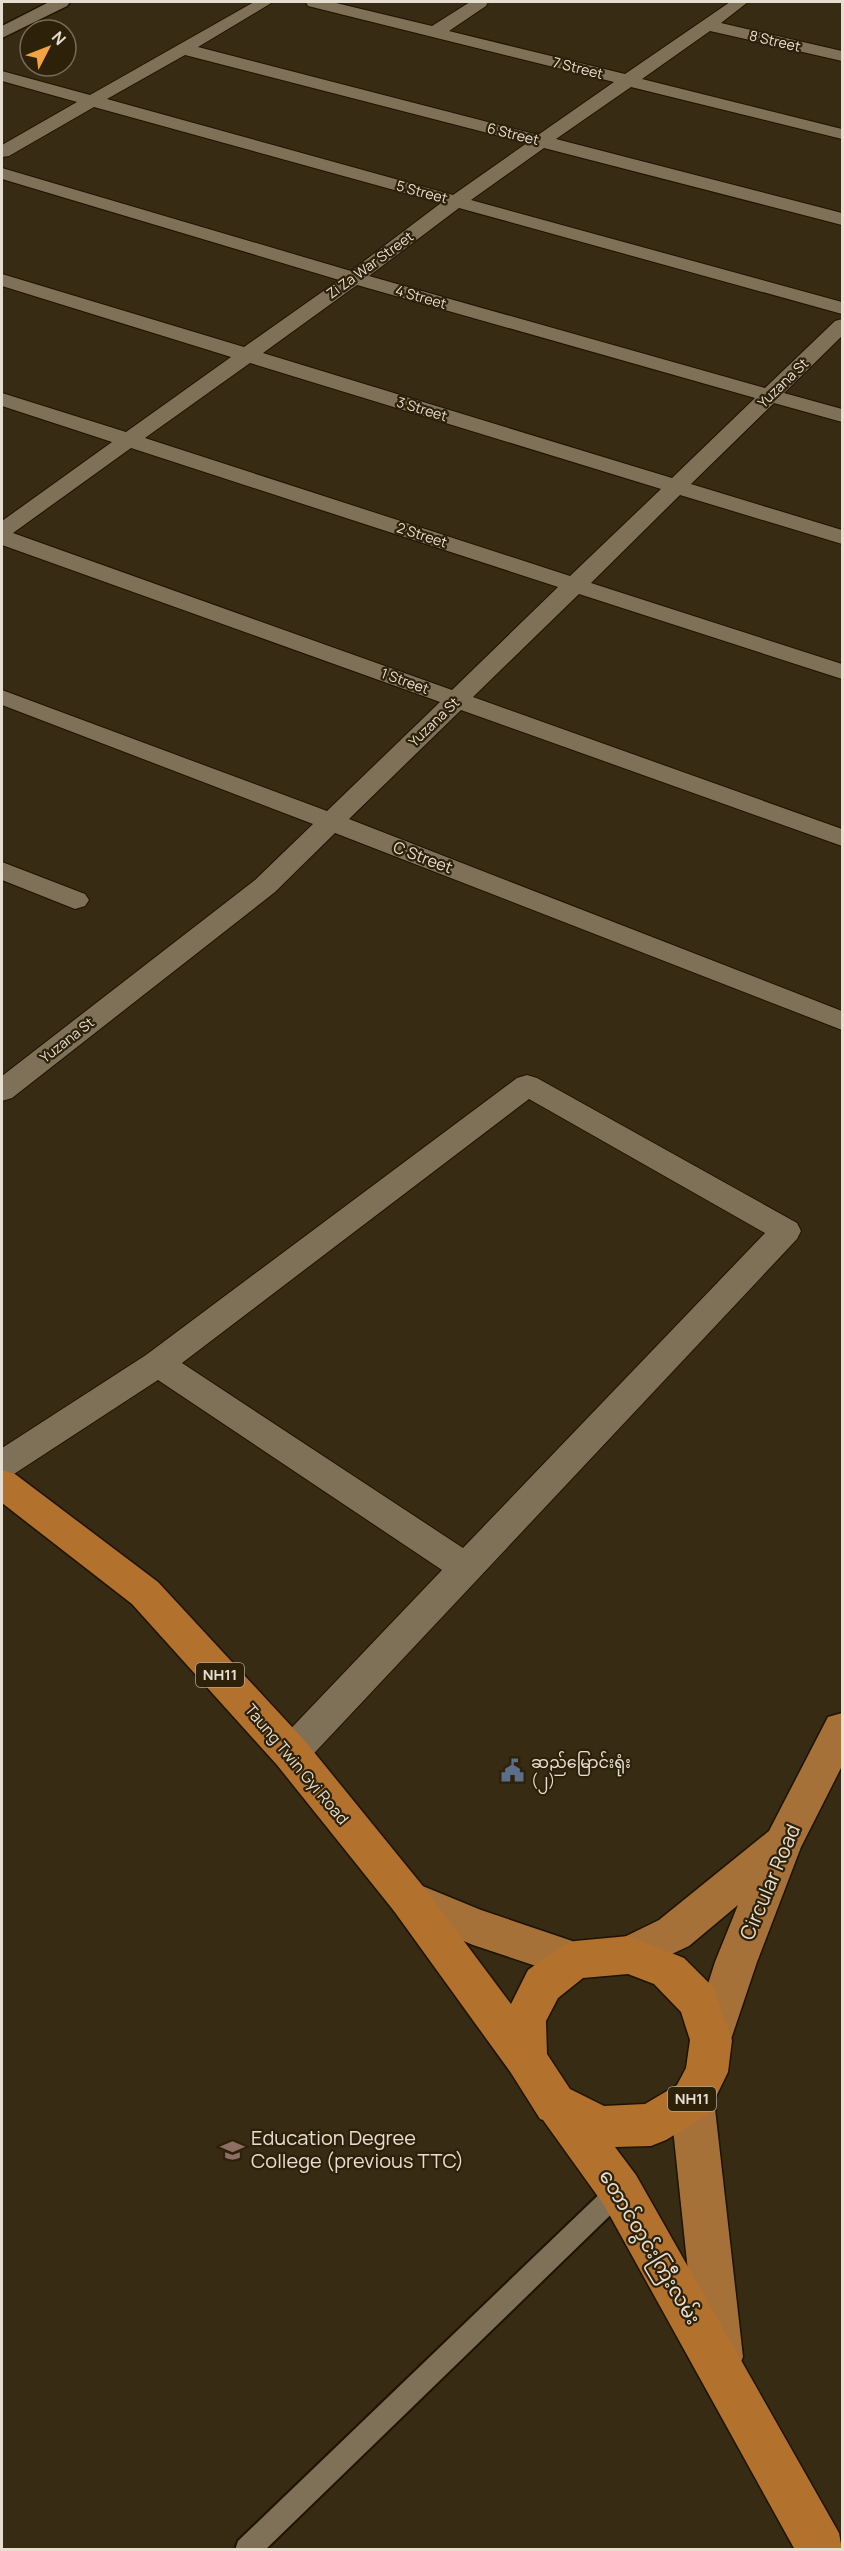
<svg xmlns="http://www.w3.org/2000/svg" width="844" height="2551" font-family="Manrope,'Noto Sans Myanmar',sans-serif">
	<rect width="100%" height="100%" fill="#372b13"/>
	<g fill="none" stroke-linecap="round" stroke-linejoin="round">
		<defs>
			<path id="service" d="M 619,2180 L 627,2183 L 630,2191 L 627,2199 L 265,2550 L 235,2550 L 238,2541 L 611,2183 Z"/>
			<path id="minor" d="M 254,2 L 273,2 L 198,47 L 538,135 L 614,82 L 308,6 L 306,2 L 332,2 L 432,26 L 470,2 L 488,2 L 486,6 L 449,31 L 625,74 L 730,2 L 748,2 L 721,23 L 842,51 L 842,61 L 710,31 L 642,79 L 842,129 L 842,139 L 631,87 L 556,139 L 842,213 L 842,225 L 544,148 L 471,200 L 842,302 L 842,314 L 459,208 L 369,276 L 765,388 L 835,321 L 842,319 L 842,336 L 784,393 L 842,409 L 842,422 L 774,403 L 691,484 L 842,530 L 842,544 L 680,495 L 591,583 L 842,664 L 842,679 L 579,594 L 473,697 L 842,829 L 842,846 L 461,710 L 349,819 L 842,1011 L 842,1030 L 335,833 L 275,892 L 12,1098 L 2,1101 L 2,1076 L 255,880 L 313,824 L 2,705 L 2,690 L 327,811 L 440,702 L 2,545 L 2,521 L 112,442 L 2,406 L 2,393 L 126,432 L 231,357 L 2,286 L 2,274 L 244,347 L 339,280 L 2,179 L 2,168 L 351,271 L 441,203 L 94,107 L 9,156 L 2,157 L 2,145 L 77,102 L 2,81 L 2,71 L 90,95 ZM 185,55 L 527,143 L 453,195 L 107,99 ZM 357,285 L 755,398 L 672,478 L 263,353 ZM 250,363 L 661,489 L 570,576 L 145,438 ZM 131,448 L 558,587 L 452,690 L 13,533 Z
				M 2,862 L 85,894 L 89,900 L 85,906 L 75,909 L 2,880 Z
				M 527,1075 L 537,1078 L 797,1223 L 801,1231 L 797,1239 L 304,1764 L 291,1769 L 278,1764 L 272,1753 L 278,1742 L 442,1570 L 158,1380 L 14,1474 L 2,1478 L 2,1448 L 146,1355 L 517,1078 ZM 529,1099 L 765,1233 L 463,1548 L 182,1363 Z"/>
			<path id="tertiary" d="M 49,2 L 70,2 L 67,6 L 2,38 L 2,26 Z"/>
			<path id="primary" d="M 842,1713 L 842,1766 L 801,1847 L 757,1962 L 726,2054 L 711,2060 L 696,2054 L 690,2040 L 715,1962 L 738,1905 L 689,1946 L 629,1974 L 614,1968 L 608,1955 L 614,1942 L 659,1920 L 769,1831 L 828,1717 Z
				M 408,1880 L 481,1910 L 590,1947 L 596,1960 L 590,1973 L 575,1979 L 473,1945 L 394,1911 L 388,1898 L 394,1885 Z
				M 692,2079 L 707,2085 L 714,2100 L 743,2357 L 736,2373 L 720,2380 L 704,2373 L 697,2357 L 670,2100 L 677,2085 Z"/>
			<path id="trunk" d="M 2,1470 L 15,1474 L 158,1582 L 305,1741 L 422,1885 L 511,2004 L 528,1970 L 560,1947 L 575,1941 L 629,1936 L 684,1958 L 713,1987 L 732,2040 L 728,2072 L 707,2115 L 666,2140 L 651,2146 L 615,2147 L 636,2175 L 839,2533 L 842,2550 L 795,2550 L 604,2205 L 543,2120 L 540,2119 L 511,2073 L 394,1911 L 277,1765 L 132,1604 L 2,1503 ZM 628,1974 L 654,1984 L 681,2012 L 690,2040 L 686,2068 L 677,2085 L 645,2104 L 604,2106 L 570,2089 L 547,2054 L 546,2021 L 558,1998 L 583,1978 Z"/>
		</defs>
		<use href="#service" stroke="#1e1300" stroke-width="4"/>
		<use href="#minor" stroke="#1e1300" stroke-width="2"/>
		<use href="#tertiary" stroke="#1e1300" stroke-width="3"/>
		<use href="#primary" stroke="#1e1300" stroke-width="3"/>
		<use href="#trunk" stroke="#1e1300" stroke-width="3"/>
		<use href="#service" fill="#7e7157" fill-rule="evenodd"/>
		<use href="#minor" fill="#7e7157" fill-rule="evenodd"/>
		<use href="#tertiary" fill="#7e7157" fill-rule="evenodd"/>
		<use href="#primary" fill="#a67138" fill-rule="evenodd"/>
		<use href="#trunk" fill="#b3712e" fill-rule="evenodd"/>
	</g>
	<defs>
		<symbol id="civic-bare" viewBox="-9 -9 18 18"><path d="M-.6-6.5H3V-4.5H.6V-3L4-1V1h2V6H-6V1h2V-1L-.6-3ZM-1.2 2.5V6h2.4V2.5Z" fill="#5c6f8a" stroke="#2d2109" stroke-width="2.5" paint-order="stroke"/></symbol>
		<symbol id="university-bare" viewBox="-9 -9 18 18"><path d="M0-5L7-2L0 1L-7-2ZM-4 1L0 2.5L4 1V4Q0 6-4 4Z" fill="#8d6e63" stroke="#2d2109" stroke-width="2.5" paint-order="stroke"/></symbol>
	</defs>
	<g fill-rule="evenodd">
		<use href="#civic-bare" x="496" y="1754" width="33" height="33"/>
		<use href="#university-bare" x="216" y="2134" width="33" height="33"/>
	</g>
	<g text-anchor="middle" stroke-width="4.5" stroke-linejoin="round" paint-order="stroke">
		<g font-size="14" fill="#e6dfd1" stroke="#2d2109">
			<text transform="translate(775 41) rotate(13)" y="5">8 Street</text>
			<text transform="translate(578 68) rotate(14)" y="5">7 Street</text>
			<text transform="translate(513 134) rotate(14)" y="5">6 Street</text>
			<text transform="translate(422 192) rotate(15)" y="5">5 Street</text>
			<text transform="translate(370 265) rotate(-36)" y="5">Zi Za War Street</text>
			<text transform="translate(421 297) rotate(16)" y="5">4 Street</text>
			<text transform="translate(783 383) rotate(-44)" y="5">Yuzana St</text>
			<text transform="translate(422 409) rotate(17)" y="5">3 Street</text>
			<text transform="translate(422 535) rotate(18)" y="5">2 Street</text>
			<text transform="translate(405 681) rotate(20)" y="5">1 Street</text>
			<text transform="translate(434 722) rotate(-44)" y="5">Yuzana St</text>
			<text transform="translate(67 1040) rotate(-38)" y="5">Yuzana St</text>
		</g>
		<g fill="#2d2109" stroke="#aea695" stroke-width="1.5">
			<rect x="196" y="1663" width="48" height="24" rx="4.5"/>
			<rect x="668" y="2087" width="48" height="24" rx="4.5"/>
		</g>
		<g font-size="15" font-weight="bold" fill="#e6dfd1">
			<text x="220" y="1680">NH11</text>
			<text x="692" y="2104">NH11</text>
		</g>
		<g font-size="16" fill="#e6dfd1" stroke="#2d2109">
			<text transform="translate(423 857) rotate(21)" y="6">C Street</text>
			<text transform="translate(297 1764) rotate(50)" y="6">Taung Twin Gyi Road</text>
		</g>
		<g font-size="16" fill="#e6dfd1" stroke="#2d2109" text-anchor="start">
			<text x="531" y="1768">ဆည်မြောင်းရုံး<tspan x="531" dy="18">(၂)</tspan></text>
		</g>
		<g font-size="20" fill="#e6dfd1" stroke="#2d2109">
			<text transform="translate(770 1882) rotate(-67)" y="7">Circular Road</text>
			<text transform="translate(650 2247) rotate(59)" y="7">တောင်တွင်းကြီးလမ်း</text>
		</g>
		<g font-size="20" fill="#e6dfd1" stroke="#2d2109" text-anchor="start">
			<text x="251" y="2145">Education Degree<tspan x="251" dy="23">College (previous TTC)</tspan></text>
		</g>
	</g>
	<rect width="844" height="2551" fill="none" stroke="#e6dfd1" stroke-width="6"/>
	<g transform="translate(48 48) rotate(48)"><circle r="28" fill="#2d2109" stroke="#776d59" stroke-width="1.5"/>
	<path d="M0-4.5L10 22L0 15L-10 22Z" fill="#f4a344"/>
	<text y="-9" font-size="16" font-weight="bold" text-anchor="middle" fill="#e6dfd1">N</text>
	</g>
</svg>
